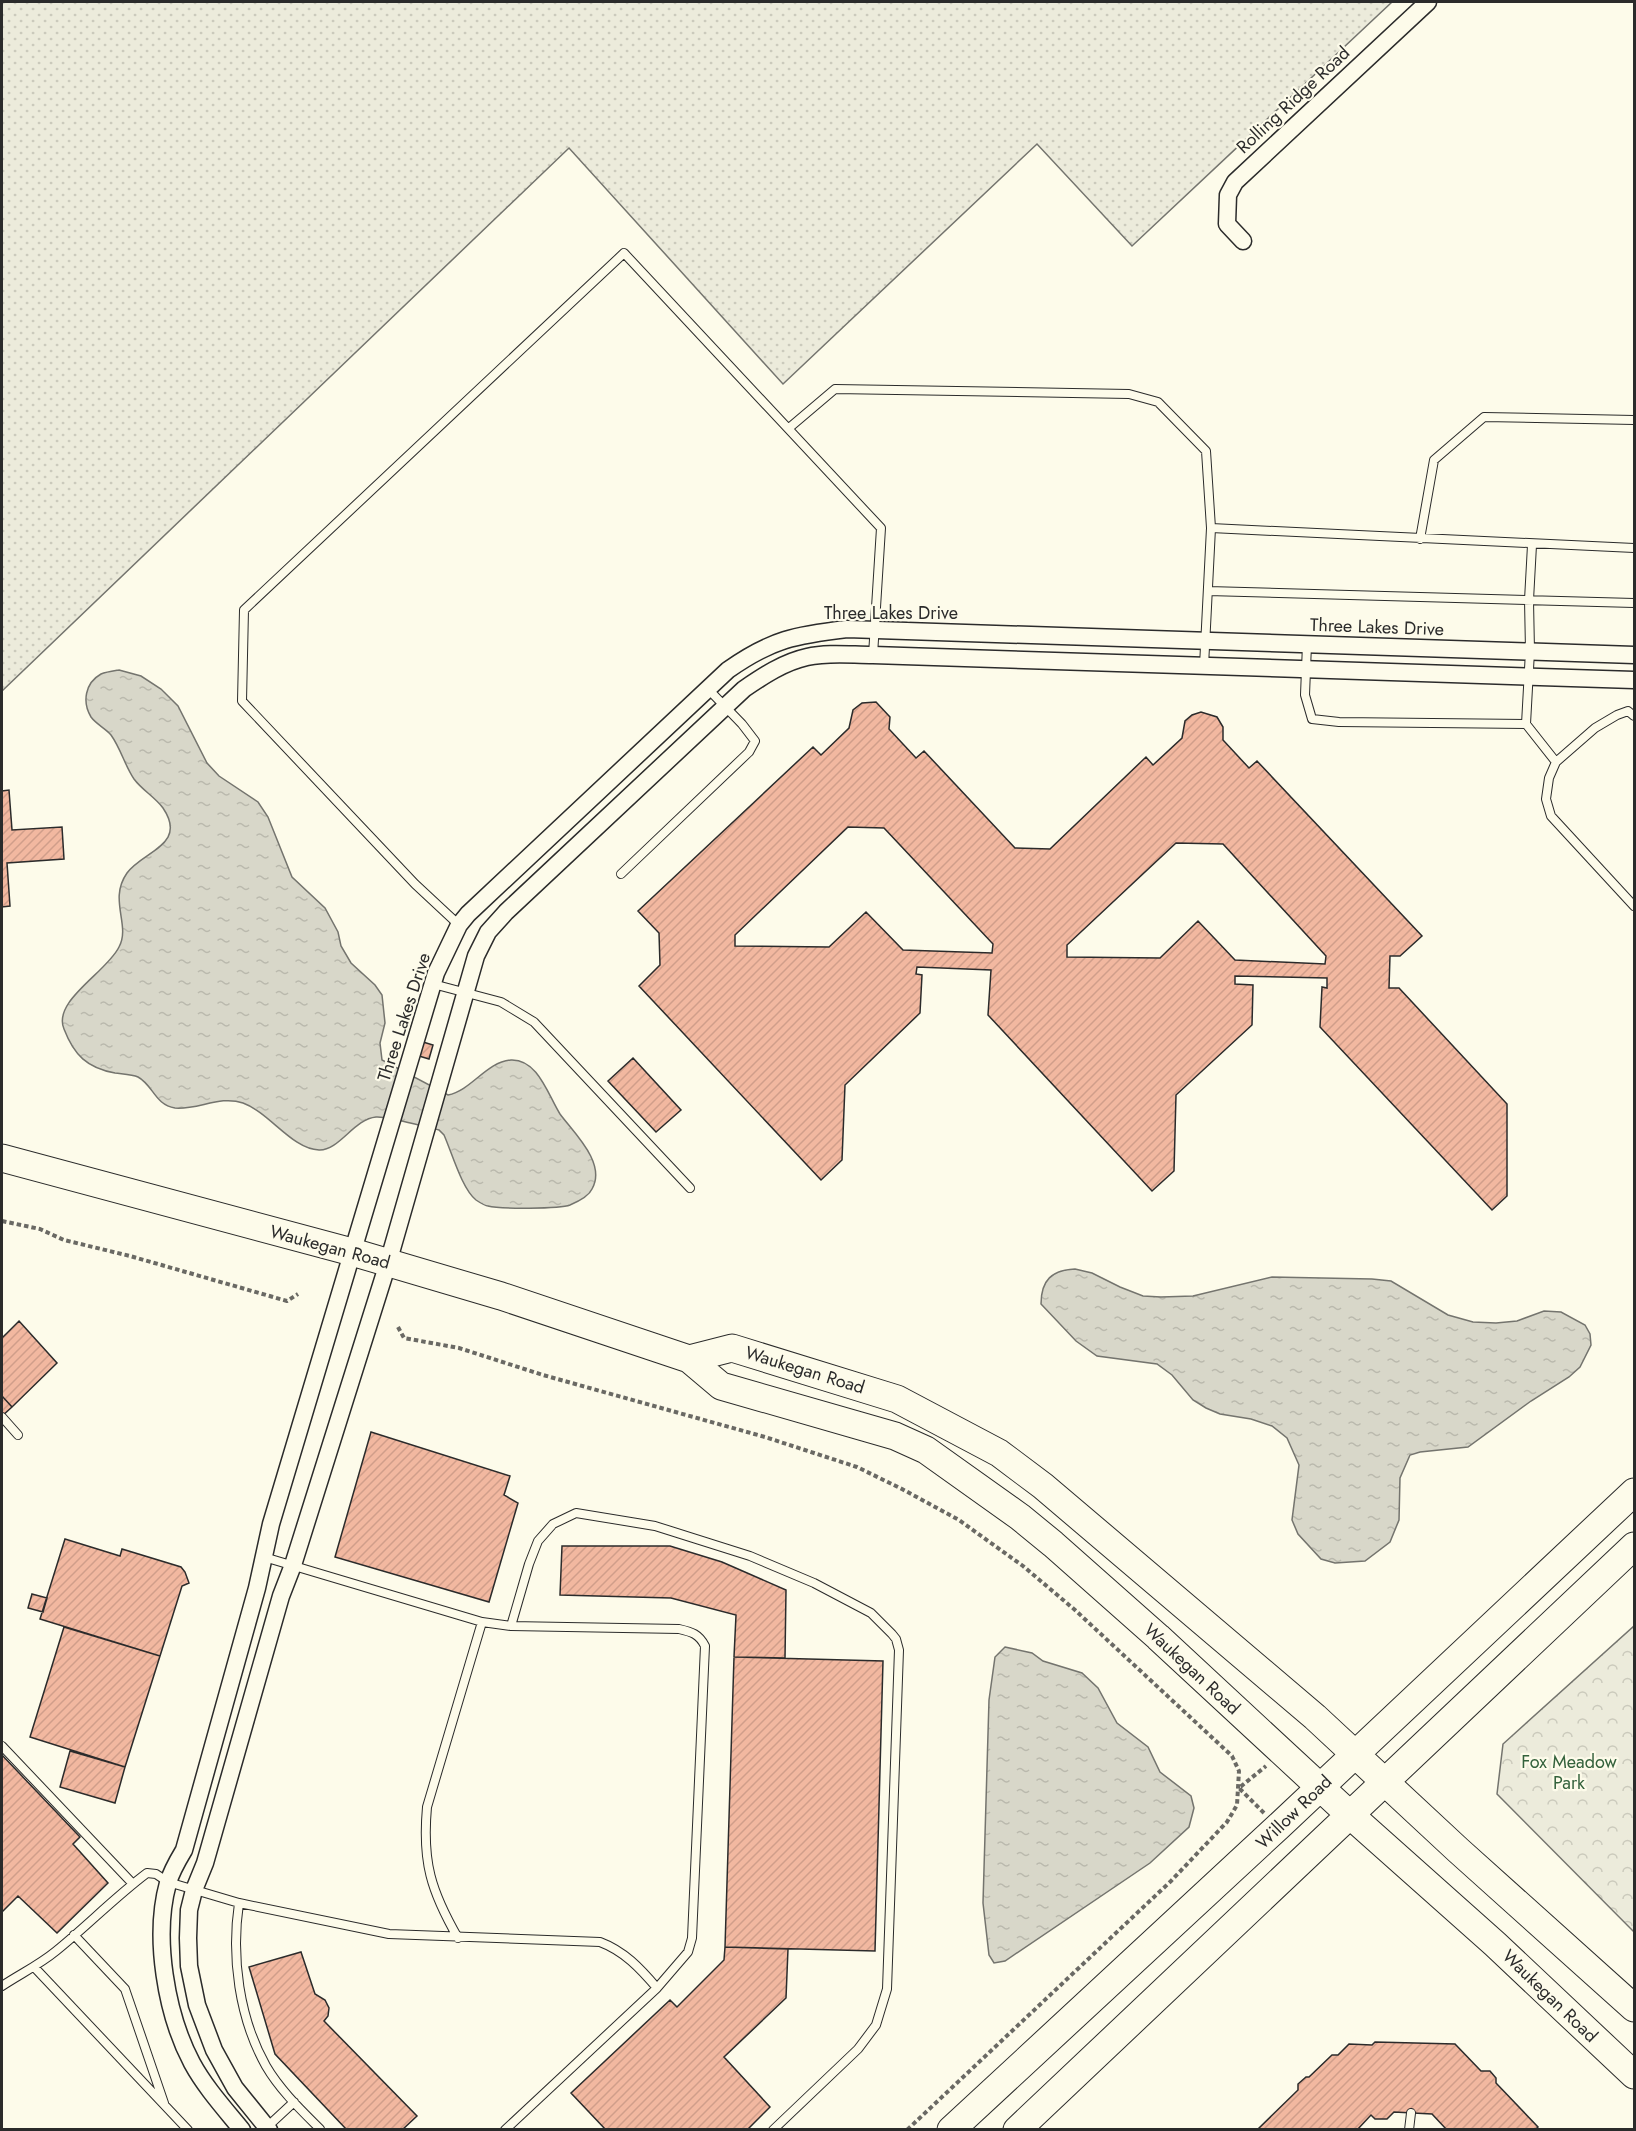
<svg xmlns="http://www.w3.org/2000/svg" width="1636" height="2131" font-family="Jost,sans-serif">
	<defs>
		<pattern id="grass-dots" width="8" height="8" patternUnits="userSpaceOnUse" patternTransform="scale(1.5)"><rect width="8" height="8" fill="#ecebdb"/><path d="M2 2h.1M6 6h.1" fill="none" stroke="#cbcabc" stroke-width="1.8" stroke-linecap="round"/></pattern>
		<pattern id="forest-crowns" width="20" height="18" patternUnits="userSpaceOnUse" patternTransform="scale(1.5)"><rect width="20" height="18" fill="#ecebdb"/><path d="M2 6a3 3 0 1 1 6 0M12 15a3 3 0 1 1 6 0" fill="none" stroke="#cbcabc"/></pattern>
		<pattern id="water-ripples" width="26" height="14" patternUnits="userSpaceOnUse" patternTransform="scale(1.5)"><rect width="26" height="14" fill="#d8d7c9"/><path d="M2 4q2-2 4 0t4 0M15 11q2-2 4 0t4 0" fill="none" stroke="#bab9ad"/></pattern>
		<pattern id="building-hatch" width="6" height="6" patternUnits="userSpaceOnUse" patternTransform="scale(1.5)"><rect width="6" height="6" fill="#f2b8a0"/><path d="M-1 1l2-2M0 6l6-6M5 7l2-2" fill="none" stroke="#d09e8a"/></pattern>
	</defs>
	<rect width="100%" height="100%" fill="#fdfbea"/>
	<path fill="url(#grass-dots)" stroke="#74746e" stroke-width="1.5" d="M 2,2 L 1392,2 L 1132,246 L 1037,144 L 783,384 L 569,148 L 2,691 Z"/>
	<path fill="url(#forest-crowns)" stroke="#74746e" stroke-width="1.5" d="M 1634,1626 L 1634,1932 L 1497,1794 L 1503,1744 Z"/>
	<path fill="url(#water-ripples)" stroke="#74746e" stroke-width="1.5" d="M 119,670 L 141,676 L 161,689 L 178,706 L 207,763 L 219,776 L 258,802 L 268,817 L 292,877 L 325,908 L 338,932 L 341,946 L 351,963 L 375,985 L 382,995 L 385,1023 L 380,1043 L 382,1060 L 448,1095 C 472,1090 486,1062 511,1060 C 538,1059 548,1095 560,1114 C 573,1132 607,1163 592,1189 C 589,1196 577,1202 570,1205 C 560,1209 499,1209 488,1206 C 485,1206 479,1202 476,1200 C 462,1189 452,1153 444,1135 L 439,1130 C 425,1127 388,1116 376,1117 C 354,1119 339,1151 319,1150 C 292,1149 270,1113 243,1103 C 220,1095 198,1110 175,1108 C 155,1105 153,1085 138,1077 C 132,1074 122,1074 115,1073 C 87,1068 74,1055 64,1029 C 52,1001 107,972 119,947 C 131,925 108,900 127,873 C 143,851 188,845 163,808 C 155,797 142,790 134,779 C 125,766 121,749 111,735 C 105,728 96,724 91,717 C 82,702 85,683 101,674 C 106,672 113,671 119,670 Z
		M 1075,1269 L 1092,1273 L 1120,1287 L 1143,1296 L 1161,1297 L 1193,1296 L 1272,1277 L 1372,1279 L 1391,1281 L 1448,1315 L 1473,1322 L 1496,1323 L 1517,1321 L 1544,1311 L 1561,1312 L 1585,1325 L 1590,1334 L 1591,1345 L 1580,1367 L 1569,1377 L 1531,1401 L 1468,1447 L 1420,1452 L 1410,1455 L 1400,1478 L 1399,1520 L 1390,1542 L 1365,1561 L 1335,1563 L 1321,1559 L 1298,1534 L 1292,1520 L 1299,1465 L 1287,1438 L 1272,1426 L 1251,1419 L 1220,1414 L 1206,1408 L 1193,1400 L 1172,1375 L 1157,1364 L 1097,1356 L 1076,1341 L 1041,1304 C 1041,1280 1052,1270 1075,1269 Z
		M 1005,1647 L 1032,1653 L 1043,1661 L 1082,1673 L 1098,1688 L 1117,1723 L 1148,1747 L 1160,1772 L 1191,1796 L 1194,1808 L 1189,1827 L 1150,1863 L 1005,1961 L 994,1963 L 989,1955 L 983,1903 L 989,1700 L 995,1657 Z"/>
	<path fill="url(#building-hatch)" stroke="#2b2b2b" stroke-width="1.5" fill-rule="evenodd" d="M 876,702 L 890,717 L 889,729 L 916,758 L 924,751 L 1015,848 L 1050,849 L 1146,757 L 1153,765 L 1182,738 L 1185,721 L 1192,715 L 1201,712 L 1217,717 L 1223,727 L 1223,740 L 1249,768 L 1257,761 L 1422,936 L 1400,956 L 1390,956 L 1389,988 L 1399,988 L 1507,1104 L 1507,1196 L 1492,1210 L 1320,1027 L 1322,987 L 1327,988 L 1327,978 L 1235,976 L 1235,984 L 1253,985 L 1252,1025 L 1176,1095 L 1174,1171 L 1152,1191 L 988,1015 L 991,970 L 917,967 L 916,974 L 922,975 L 920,1013 L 845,1085 L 842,1160 L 821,1180 L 639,986 L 660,965 L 659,933 L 638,911 L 813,747 L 821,755 L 849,728 L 853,710 L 862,703 ZM 848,827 L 884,828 L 993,944 L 992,953 L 903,950 L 866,912 L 829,947 L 735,946 L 735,935 ZM 1176,843 L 1223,844 L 1326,956 L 1325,964 L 1235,960 L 1198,921 L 1160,958 L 1067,957 L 1067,945 Z
		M 9,790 L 12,830 L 62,827 L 64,859 L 7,863 L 10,906 L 2,907 L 2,791 Z
		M 423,1042 L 433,1045 L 429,1059 L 419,1056 Z
		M 633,1058 L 681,1110 L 656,1132 L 608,1081 Z
		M 19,1321 L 57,1363 L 12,1407 L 2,1396 L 2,1338 Z
		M 2,1396 L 12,1407 L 2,1416 Z
		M 371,1432 L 510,1476 L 504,1495 L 518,1503 L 489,1602 L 335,1557 Z
		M 65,1539 L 120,1556 L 122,1549 L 181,1567 L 185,1572 L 189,1583 L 182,1586 L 160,1656 L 40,1619 Z
		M 562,1546 L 670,1546 L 722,1562 L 786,1590 L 785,1658 L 734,1657 L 736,1615 L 671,1598 L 560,1595 Z
		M 32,1594 L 47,1598 L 43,1612 L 28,1608 Z
		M 64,1627 L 160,1656 L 125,1767 L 30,1737 Z
		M 734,1657 L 883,1661 L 875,1951 L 725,1947 Z
		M 70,1751 L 125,1767 L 115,1803 L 60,1787 Z
		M 2,1755 L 80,1837 L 73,1844 L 108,1883 L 57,1933 L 18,1896 L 2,1912 Z
		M 725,1947 L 788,1949 L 786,1998 L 724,2057 L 770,2107 L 747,2130 L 606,2130 L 571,2093 L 670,2000 L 677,2007 L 724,1960 Z
		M 301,1952 L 315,1994 L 325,2000 L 329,2008 L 328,2016 L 324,2021 L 417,2116 L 402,2130 L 347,2130 L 275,2054 L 249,1967 Z
		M 1375,2042 L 1455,2044 L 1481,2071 L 1490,2071 L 1496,2078 L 1496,2083 L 1538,2127 L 1535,2130 L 1447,2130 L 1432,2114 L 1394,2112 L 1387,2119 L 1375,2119 L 1371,2115 L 1357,2130 L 1257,2130 L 1298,2090 L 1298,2084 L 1306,2077 L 1309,2077 L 1332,2055 L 1338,2055 L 1349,2044 L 1372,2045 Z"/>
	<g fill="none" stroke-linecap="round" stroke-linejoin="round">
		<defs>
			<path id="service" d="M 789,428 L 835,389 L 1129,394 L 1158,402 L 1206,451 L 1211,528 L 1634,548
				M 1420,539 L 1434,460 L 1484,417 L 1634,420
				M 1532,545 L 1529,600 L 1530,651 L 1526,724 L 1556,762
				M 1208,591 L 1634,603
				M 1307,644 L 1305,695 L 1312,719 L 1339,722 L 1526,724
				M 1204,666 L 1211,528
				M 1634,716 L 1628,711 L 1617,715 L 1595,728 L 1556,762 L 1549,778 L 1546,799 L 1551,816 L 1634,906
				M 621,874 L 749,752 L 755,741 L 742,724 L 708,689
				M 459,925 L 415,884 L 242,701 L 244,610 L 624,253 L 881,528 L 873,655
				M 433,984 L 501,1002 L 534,1022 L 690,1188
				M 2,1417 L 18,1435
				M 264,1557 L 482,1622 L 511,1626 L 679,1629 C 692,1632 699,1634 705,1646 L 692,1938 L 688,1952 L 657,1988 L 505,2130
				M 511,1626 L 529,1564 L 538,1541 L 553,1524 L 576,1513 L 655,1526 L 750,1556 L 814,1583 L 871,1613 L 892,1634 L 896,1639 L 899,1650 L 887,1989 L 876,2025 L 858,2049 L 773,2130
				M 2,1746 L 133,1884
				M 239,1903 C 231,1957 239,2018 266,2066 C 280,2090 301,2110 320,2129
				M 74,1935 L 125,1989 L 164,2103
				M 458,1938 C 431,1891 422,1862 427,1807 L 482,1622
				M 35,1968 L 188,2130
				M 2,1986 C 20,1974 39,1965 56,1951 C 87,1926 115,1897 147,1873 L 156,1874 L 168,1882 L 239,1903 L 389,1934 L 600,1942 C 624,1951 640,1968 657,1988
				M 266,2128 L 294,2102
				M 1409,2130 L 1411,2113"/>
			<path id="minor" d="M 1243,241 L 1227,224 L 1228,195 L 1235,182 L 1428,2
				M 242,2130 C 224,2108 205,2087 192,2063 C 166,2014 153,1937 168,1883 C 171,1872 178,1860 184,1850 L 257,1588 L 271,1524 L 436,973 L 459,925 L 468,914 L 728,670 C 772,639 796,635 847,629 L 1634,655
				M 269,2130 L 235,2088 L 214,2050 L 197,2005 L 189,1966 L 188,1938 L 189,1910 L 194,1890 L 205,1863 L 281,1596 L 293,1565 L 388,1263 L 476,956 L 488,932 L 506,912 L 744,689 C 763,676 784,662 807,657 C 828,652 851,655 873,655 L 1634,680"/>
			<path id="primary" d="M 2,1158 L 352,1252 L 501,1296 L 689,1359 L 721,1386 L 895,1436 L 926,1450 L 1020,1517 L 1053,1544 L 1158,1637 L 1349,1814 L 1495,1944 L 1634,2075
				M 689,1359 L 732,1348 L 897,1399 L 999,1453 L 1043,1486 L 1315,1717 L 1458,1850 L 1634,2008
				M 951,2130 L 1279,1826 L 1634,1492
				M 1017,2130 L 1634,1546"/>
		</defs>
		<use href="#service" stroke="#2b2b2b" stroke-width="10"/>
		<use href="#minor" stroke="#2b2b2b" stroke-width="19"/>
		<use href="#primary" stroke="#2b2b2b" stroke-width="29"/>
		<path stroke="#6a6964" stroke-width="4" stroke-dasharray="4.5 3" stroke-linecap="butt" d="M 2,1221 L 40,1229 L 64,1240 L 130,1256 L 287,1301 L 298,1294
			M 398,1327 L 404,1338 L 459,1348 L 543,1375 L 765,1437 L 857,1467 L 902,1489 L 959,1520 L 1023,1566 L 1075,1610 L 1232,1756 L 1239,1771 L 1237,1805 L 1227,1822 L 1171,1881 L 907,2130
			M 1264,1813 L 1239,1788 L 1266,1766"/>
		<use href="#service" stroke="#fdfbea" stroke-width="8"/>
		<use href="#minor" stroke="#fdfbea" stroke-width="16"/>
		<use href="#primary" stroke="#fdfbea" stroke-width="27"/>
	</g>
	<g text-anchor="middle" stroke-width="4.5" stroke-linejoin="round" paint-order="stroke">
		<g font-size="18" fill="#2b2b2b" stroke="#fdfbea">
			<text transform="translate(1293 100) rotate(-43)" y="6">Rolling Ridge Road</text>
			<text x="891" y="619">Three Lakes Drive</text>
			<text transform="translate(1377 627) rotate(2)" y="6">Three Lakes Drive</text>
			<text transform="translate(404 1017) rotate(-72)" y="6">Three Lakes Drive</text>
			<text transform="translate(330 1247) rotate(15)" y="6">Waukegan Road</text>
			<text transform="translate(805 1370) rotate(17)" y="6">Waukegan Road</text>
			<text transform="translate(1192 1669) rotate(43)" y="6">Waukegan Road</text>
			<text transform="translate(1294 1812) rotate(-44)" y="6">Willow Road</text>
			<text transform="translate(1550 1996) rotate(44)" y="6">Waukegan Road</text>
		</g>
		<g font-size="18" fill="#34623c" stroke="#fdfbea">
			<text x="1569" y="1768">Fox Meadow<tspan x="1569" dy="21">Park</tspan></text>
		</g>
	</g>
	<rect width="1636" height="2131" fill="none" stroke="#2b2b2b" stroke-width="6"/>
</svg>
